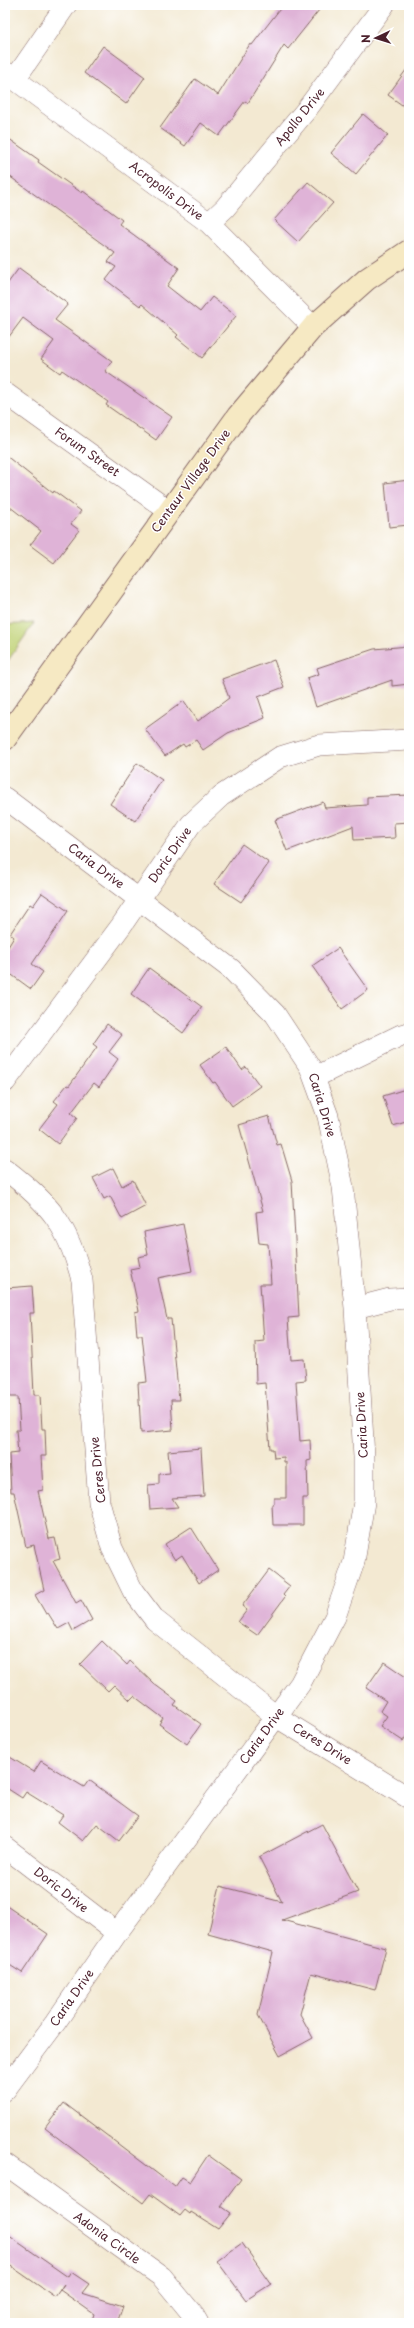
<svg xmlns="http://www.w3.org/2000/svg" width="414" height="2328" font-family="'Playpen Sans',sans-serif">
	<rect width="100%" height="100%" fill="#fff"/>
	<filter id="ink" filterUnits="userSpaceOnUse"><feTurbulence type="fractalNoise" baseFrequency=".025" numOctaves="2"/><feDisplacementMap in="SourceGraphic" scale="8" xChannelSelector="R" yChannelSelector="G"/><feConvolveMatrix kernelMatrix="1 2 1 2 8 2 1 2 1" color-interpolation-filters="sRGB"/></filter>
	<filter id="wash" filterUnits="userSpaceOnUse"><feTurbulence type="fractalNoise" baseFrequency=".012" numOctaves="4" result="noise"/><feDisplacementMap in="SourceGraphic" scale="16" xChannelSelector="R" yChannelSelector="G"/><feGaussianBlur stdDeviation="0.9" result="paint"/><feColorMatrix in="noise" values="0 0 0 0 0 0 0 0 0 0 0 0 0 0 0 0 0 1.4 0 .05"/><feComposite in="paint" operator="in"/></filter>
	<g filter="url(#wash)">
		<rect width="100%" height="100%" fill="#f3e9d2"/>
		<path fill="#c0d275" stroke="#857850" d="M 34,623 L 5,665 L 5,625 Z"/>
		<g id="blocks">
			<path fill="#dfb3d7" d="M 283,5 L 323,5 L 288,49 L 284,45 L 248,103 L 245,101 L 219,136 L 201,123 L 185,146 L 160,128 L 195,79 L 218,95 L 250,44 L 252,45 Z
				M 103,46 L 145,77 L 126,104 L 84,73 Z
				M 409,66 L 409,110 L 388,95 Z
				M 363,114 L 388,135 L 356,174 L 331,153 Z
				M 5,136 L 39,160 L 38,162 L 82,193 L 83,191 L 122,220 L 119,224 L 179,268 L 167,286 L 200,312 L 212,297 L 236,316 L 202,358 L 176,337 L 178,335 L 142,304 L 140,306 L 106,280 L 116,267 L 108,262 L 115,253 L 5,173 Z
				M 308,182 L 333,203 L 298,242 L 274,220 Z
				M 19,268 L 68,304 L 55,320 L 112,361 L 105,371 L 172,417 L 156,440 L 106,405 L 108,402 L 62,370 L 60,373 L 41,359 L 54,341 L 23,318 L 5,342 L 5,287 Z
				M 5,455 L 53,493 L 54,491 L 81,511 L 71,524 L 79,530 L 54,563 L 30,545 L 41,531 L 5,503 Z
				M 409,480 L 409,525 L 389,527 L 385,483 Z
				M 409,646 L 409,684 L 392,686 L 392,680 L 316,707 L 307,678 L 319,674 L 317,668 L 374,649 Z
				M 274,660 L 284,687 L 258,697 L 265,718 L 228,733 L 203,750 L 196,740 L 185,747 L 183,744 L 165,756 L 145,729 L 184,701 L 198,721 L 229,698 L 222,679 Z
				M 137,763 L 162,780 L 135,821 L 110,804 Z
				M 409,795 L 409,822 L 394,823 L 395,838 L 354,840 L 353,826 L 287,851 L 275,820 L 323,802 L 325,808 L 367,805 L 367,797 Z
				M 242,844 L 269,863 L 241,902 L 214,884 Z
				M 42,893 L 68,911 L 32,964 L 43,972 L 31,989 L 5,970 L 5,952 L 14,937 L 10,934 L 30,904 L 33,906 Z
				M 338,948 L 368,990 L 342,1009 L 312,966 Z
				M 149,968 L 202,1007 L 183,1033 L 131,994 Z
				M 107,1024 L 122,1035 L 109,1052 L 118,1059 L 99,1087 L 94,1083 L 71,1113 L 77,1118 L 58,1144 L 39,1129 L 58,1104 L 54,1101 L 67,1085 L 69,1086 L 97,1047 L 93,1044 Z
				M 226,1047 L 242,1070 L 246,1067 L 260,1086 L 232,1106 L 215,1082 L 213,1083 L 200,1065 Z
				M 409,1088 L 409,1121 L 393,1126 L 383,1096 Z
				M 269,1116 L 277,1145 L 281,1144 L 292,1181 L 299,1317 L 288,1318 L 291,1360 L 304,1359 L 306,1380 L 296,1381 L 300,1441 L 310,1440 L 311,1460 L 307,1461 L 308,1498 L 303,1498 L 303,1525 L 273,1525 L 272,1504 L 274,1504 L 274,1498 L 286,1498 L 286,1462 L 284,1462 L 284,1457 L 274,1458 L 273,1449 L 270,1449 L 265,1383 L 256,1384 L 255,1342 L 264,1341 L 260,1284 L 271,1284 L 268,1244 L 259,1243 L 256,1212 L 263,1211 L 239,1125 Z
				M 113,1168 L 122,1186 L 133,1180 L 146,1206 L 122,1219 L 110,1196 L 104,1199 L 93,1178 Z
				M 183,1224 L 192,1271 L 158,1278 L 167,1319 L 171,1319 L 179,1400 L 171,1400 L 173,1430 L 141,1433 L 138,1383 L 147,1382 L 142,1335 L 137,1335 L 135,1312 L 139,1311 L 130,1269 L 140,1267 L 138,1257 L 148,1255 L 144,1232 Z
				M 32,1286 L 34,1313 L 30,1313 L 34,1395 L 40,1395 L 42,1429 L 45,1429 L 46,1456 L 41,1456 L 43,1490 L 38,1491 L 49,1539 L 55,1538 L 60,1559 L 53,1561 L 76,1603 L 81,1600 L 92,1620 L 73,1631 L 69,1623 L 58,1629 L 48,1613 L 46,1614 L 35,1595 L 44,1590 L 34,1545 L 26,1547 L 14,1492 L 11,1492 L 9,1454 L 18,1453 L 16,1430 L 20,1430 L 18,1397 L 10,1397 L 9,1385 L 7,1385 L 5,1350 L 6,1288 Z
				M 201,1448 L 204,1496 L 172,1498 L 178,1507 L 150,1509 L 148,1485 L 159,1484 L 159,1474 L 170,1473 L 168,1451 Z
				M 191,1527 L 218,1570 L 199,1583 L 182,1555 L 175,1560 L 165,1544 Z
				M 269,1570 L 290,1586 L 283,1595 L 285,1597 L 257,1635 L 238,1622 L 247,1610 L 242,1606 Z
				M 102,1641 L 127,1665 L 130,1661 L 154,1684 L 177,1701 L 174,1705 L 201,1724 L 187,1744 L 159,1724 L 163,1718 L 134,1696 L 130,1700 L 114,1685 L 108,1691 L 80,1664 Z
				M 384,1662 L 409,1679 L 409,1732 L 403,1741 L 380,1726 L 387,1716 L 380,1711 L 386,1701 L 366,1688 Z
				M 5,1754 L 34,1772 L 41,1761 L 84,1787 L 89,1780 L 138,1816 L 119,1841 L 97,1824 L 83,1841 L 58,1822 L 63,1815 L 26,1792 L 22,1798 L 5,1787 Z
				M 322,1824 L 358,1892 L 282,1920 L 386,1948 L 375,1990 L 311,1973 L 300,2014 L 313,2038 L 280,2056 L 258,2015 L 273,1952 L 208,1934 L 220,1886 L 282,1902 L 259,1857 Z
				M 5,1905 L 48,1934 L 22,1973 L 5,1962 Z
				M 64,2103 L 175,2187 L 182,2177 L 190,2182 L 208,2155 L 241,2179 L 221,2206 L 231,2213 L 218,2229 L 191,2212 L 190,2214 L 185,2210 L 180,2216 L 150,2194 L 143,2203 L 45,2128 Z
				M 5,2233 L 68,2277 L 71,2272 L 89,2284 L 82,2293 L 123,2306 L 117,2323 L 91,2323 L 94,2314 L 60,2290 L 64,2284 L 55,2297 L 5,2262 Z
				M 242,2243 L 271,2284 L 246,2300 L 217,2261 Z"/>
		</g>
	</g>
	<g filter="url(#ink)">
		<use href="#blocks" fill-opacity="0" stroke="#856665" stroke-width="1"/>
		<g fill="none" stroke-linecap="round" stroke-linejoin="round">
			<defs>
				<path id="street" d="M 5,72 L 209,223 L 313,327
					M 15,79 L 66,5
					M 209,223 L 225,208 L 307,109 L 384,5
					M 5,393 L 169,511
					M 5,798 L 231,969 L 275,1014 L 310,1067 L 328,1116 L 343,1187 L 355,1308 L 364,1457 L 364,1502 L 354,1562 L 335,1617 L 300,1684 L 117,1933 L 55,2023 L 5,2090
					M 315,1077 L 401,1035 L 409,1033
					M 5,1082 L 121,926 L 191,824 L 221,796 L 280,757 L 319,745 L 409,740
					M 5,1169 C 50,1204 67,1223 82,1280 L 99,1502 L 112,1548 L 133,1591 L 155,1620 L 277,1717 L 409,1798
					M 355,1308 L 390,1299 L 409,1298
					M 5,1847 L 117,1933
					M 5,2164 L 162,2277 L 194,2316 L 198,2323"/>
				<path id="secondary" d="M 5,739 L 238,416 L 313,327 L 367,279 L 409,251"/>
			</defs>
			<use href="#street" stroke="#856665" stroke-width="22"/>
			<use href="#secondary" stroke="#856665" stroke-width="24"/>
			<use href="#street" stroke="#fff" stroke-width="21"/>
			<use href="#secondary" stroke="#f6e9c3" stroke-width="22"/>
		</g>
	</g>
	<g text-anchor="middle" stroke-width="3" stroke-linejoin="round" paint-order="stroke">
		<g font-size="12" fill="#4a1f2b" stroke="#fff">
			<text transform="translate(300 117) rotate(-51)" y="4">Apollo Drive</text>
			<text transform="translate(166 191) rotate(37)" y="4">Acropolis Drive</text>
			<text transform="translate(87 452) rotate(35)" y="4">Forum Street</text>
			<text transform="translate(191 481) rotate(-54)" y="4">Centaur Village Drive</text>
			<text transform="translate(170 855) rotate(-55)" y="4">Doric Drive</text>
			<text transform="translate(96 866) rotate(37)" y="4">Caria Drive</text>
			<text transform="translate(322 1105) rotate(73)" y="4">Caria Drive</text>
			<text transform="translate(362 1425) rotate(-93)" y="4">Caria Drive</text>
			<text transform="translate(98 1470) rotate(-96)" y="4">Ceres Drive</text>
			<text transform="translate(262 1736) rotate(-54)" y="4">Caria Drive</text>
			<text transform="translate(322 1744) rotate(32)" y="4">Ceres Drive</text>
			<text transform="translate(61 1890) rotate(38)" y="4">Doric Drive</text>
			<text transform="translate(72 1998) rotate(-55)" y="4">Caria Drive</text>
			<text transform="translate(107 2238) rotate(36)" y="4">Adonia Circle</text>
		</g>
	</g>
	<rect width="414" height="2328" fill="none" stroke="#fff" stroke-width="20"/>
	<g transform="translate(376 38) rotate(266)" stroke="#ffffff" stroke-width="3" paint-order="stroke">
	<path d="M0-3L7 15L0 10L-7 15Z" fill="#4a1f2b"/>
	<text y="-6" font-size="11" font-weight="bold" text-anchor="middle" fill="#4a1f2b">N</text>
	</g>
</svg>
